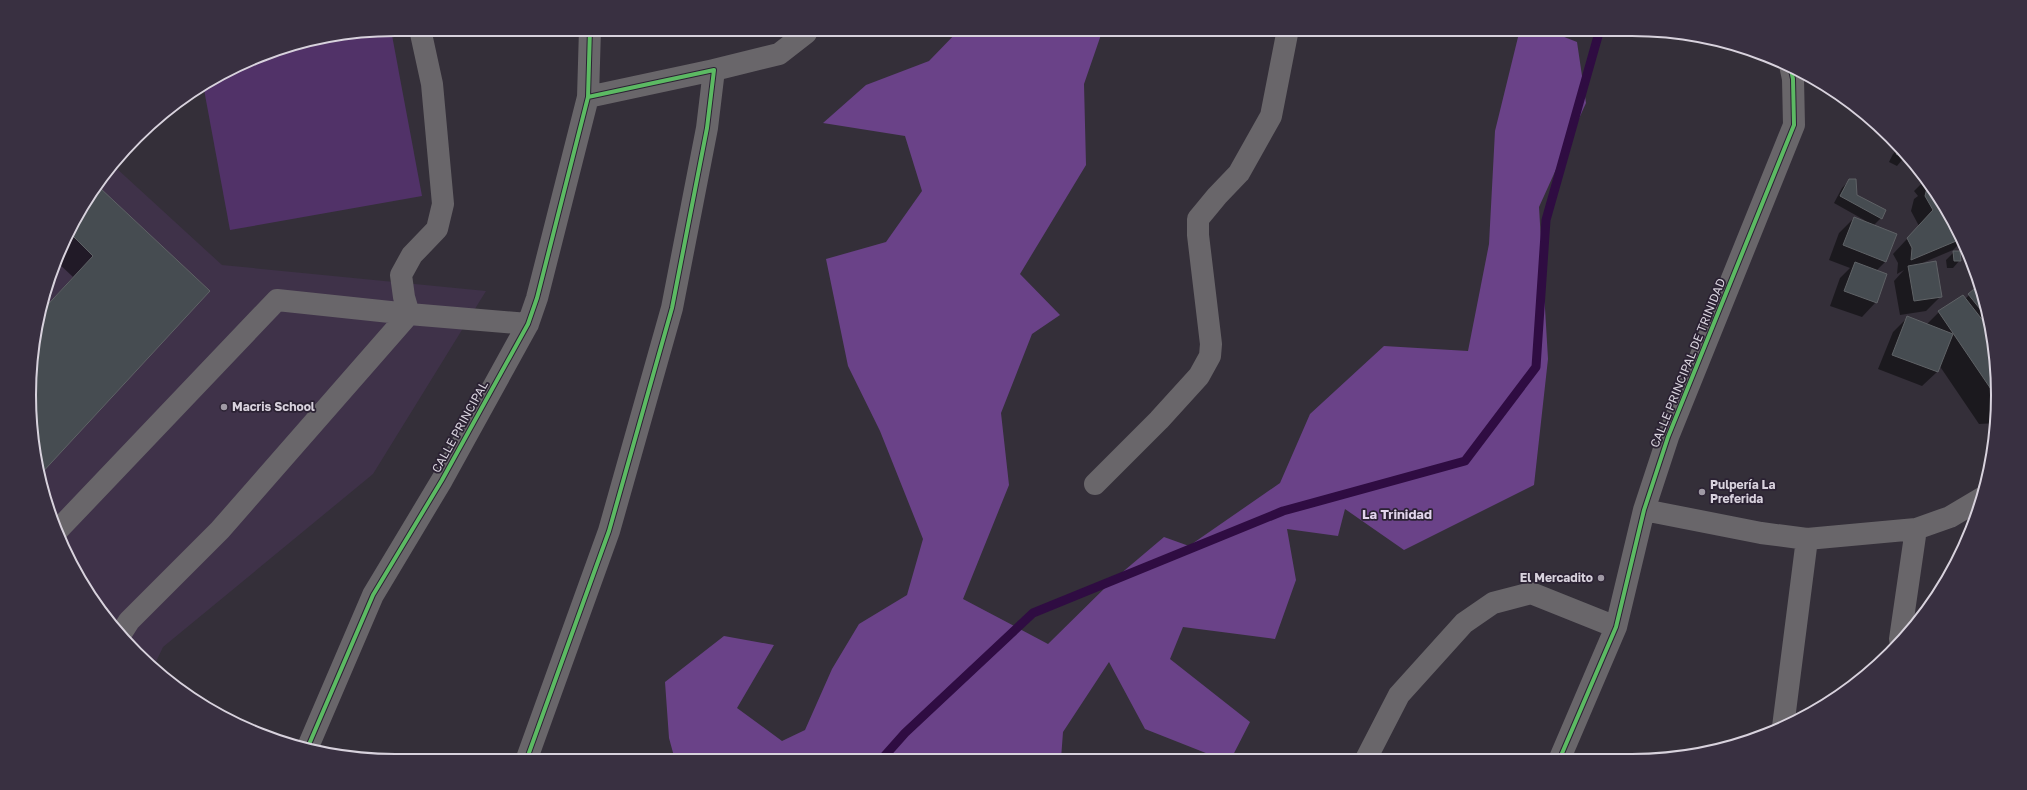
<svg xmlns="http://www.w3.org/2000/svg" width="2027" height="790" font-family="'Golos Text',sans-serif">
	<rect width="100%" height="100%" fill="#342f39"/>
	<path fill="#3f3249" d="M 115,167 L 222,265 L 486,291 L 373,474 L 163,647 L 154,666 L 91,598 L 57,535 L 36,467 L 32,347 L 48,277 L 78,212 Z"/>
	<path fill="#513268" d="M 391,30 L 422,196 L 230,230 L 203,84 L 212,78 L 277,49 Z"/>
	<path fill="#6a4288" d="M 960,29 L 1103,29 L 1084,84 L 1086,165 L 1020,274 L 1060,315 L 1032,334 L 1001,413 L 1009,485 L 963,599 L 1048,644 L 1112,581 L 1164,537 L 1189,546 L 1280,483 L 1310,414 L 1384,346 L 1468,351 L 1489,244 L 1495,131 L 1520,29 L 1544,29 L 1577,42 L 1586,103 L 1539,207 L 1548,359 L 1534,485 L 1404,550 L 1345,509 L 1338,536 L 1287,529 L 1296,580 L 1275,639 L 1183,627 L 1170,659 L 1250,722 L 1231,759 L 1221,759 L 1145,729 L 1109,662 L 1063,732 L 1061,759 L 675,760 L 669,738 L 665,682 L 724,636 L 774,645 L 737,708 L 782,741 L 805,730 L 832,669 L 859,624 L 907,595 L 923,539 L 880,431 L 848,366 L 826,259 L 886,242 L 922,191 L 905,136 L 823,123 L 866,85 L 929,61 Z"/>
	<path fill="#0007" d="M 1900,147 L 1907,154 L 1897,166 L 1889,162 L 1893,154 Z
		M 1926,179 L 1949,212 L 1962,241 L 1953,250 L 1920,264 L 1941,296 L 1926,311 L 1900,315 L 1894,281 L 1904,270 L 1897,274 L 1898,263 L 1893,254 L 1919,226 L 1911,211 L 1914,199 L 1918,196 L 1914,191 Z
		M 1850,180 L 1856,195 L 1881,218 L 1873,226 L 1895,234 L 1885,262 L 1876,271 L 1876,302 L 1862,317 L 1830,306 L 1840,278 L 1850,268 L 1829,260 L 1839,233 L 1854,218 L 1866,221 L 1834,203 L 1842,188 Z
		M 98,188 L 209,291 L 39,475 L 36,467 L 32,347 L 40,313 L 73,277 L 56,261 L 78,212 Z
		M 1954,252 L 1960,260 L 1953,268 L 1947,268 L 1946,260 Z
		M 1980,285 L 1995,347 L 1997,419 L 1997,423 L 1979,424 L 1939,365 L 1937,372 L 1922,386 L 1878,369 L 1893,332 L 1908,317 L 1926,325 L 1939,312 L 1963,297 L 1965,299 Z"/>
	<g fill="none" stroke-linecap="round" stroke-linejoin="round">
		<path stroke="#2f0c42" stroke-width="9" d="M 881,760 L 905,733 L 1033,613 L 1283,511 L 1465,461 L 1536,367 L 1546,220 L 1600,29"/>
	</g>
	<path fill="#464c51" stroke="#5f6266" d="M 1900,147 L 1908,154 L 1905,159 L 1896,154 Z
		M 1849,179 L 1856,179 L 1857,195 L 1886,210 L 1882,219 L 1840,196 Z
		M 1928,184 L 1949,212 L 1961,239 L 1911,260 L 1912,248 L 1907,238 L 1933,210 L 1925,196 Z
		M 99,187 L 210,291 L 39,476 L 36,467 L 32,347 L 40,313 L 93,256 L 69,232 L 78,212 Z
		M 1854,217 L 1897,234 L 1886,262 L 1843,245 Z
		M 1953,251 L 1960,251 L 1961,261 L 1954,261 Z
		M 1936,261 L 1942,297 L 1914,301 L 1908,266 Z
		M 1855,262 L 1887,274 L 1877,303 L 1844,291 Z
		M 1980,284 L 1988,319 L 1968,294 Z
		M 1963,295 L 1991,331 L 1995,347 L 1997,398 L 1938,311 Z
		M 1907,316 L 1953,334 L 1938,372 L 1892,355 Z"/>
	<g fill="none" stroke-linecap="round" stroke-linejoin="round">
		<path stroke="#69666a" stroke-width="22" d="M 714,70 L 779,54 L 806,33 L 808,29
			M 1095,484 L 1159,420 L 1199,376 L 1210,356 L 1211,344 L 1198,235 L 1198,219 L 1217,196 L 1239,173 L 1271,116 L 1288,29
			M 1644,510 L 1761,533 L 1807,539 L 1916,529 L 1950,517 L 1982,498
			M 56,532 L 277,300 L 409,314 L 528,324
			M 122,632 L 129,621 L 220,530 L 409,314 L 404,297 L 401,275 L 412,255 L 437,229 L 443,204 L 432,84 L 420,29
			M 1900,639 L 1916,529
			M 1783,727 L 1807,539
			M 307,749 L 373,595 L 442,480 L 528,324 L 537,298 L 588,97 L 590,29
			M 1560,758 L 1616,627 L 1644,510 L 1668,437 L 1794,125 L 1793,79 L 1790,65
			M 1366,759 L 1399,695 L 1464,623 L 1493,603 L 1531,593 L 1616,627
			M 526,761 L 609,531 L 672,308 L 707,128 L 714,70 L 588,97"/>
		<defs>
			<path id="cycleway" d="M 307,749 L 373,595 L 442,480 L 528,324 L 537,298 L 588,97 L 590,29
				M 1560,758 L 1616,627 L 1644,510 L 1668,437 L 1794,125 L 1793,79 L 1790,65
				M 526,761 L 609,531 L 672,308 L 707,128 L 714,70 L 588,97"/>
		</defs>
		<use href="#cycleway" stroke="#2b2233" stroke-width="6"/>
		<use href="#cycleway" stroke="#5cba63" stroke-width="4"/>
	</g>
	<g fill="#9f99a4" stroke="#2b2233" stroke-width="1.5">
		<circle cx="224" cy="407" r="4"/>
		<circle cx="1702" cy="492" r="4"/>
		<circle cx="1601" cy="578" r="4"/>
	</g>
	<g text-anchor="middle" stroke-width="3.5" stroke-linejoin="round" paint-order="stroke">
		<g font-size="12" fill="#d8d2dd" stroke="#2b2233">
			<text transform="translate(1688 363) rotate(-68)" y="4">CALLE PRINCIPAL DE TRINIDAD</text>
			<text transform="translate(460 427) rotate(-61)" y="4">CALLE PRINCIPAL</text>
		</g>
		<g font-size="12" font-weight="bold" fill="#d8d2dd" stroke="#2b2233" text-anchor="start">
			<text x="232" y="411">Macris School</text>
			<text x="1710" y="489">Pulpería La<tspan x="1710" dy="14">Preferida</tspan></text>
			<text x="1593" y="582" text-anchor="end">El Mercadito</text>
		</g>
		<g font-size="13" font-weight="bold" fill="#e2d5ec" stroke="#2b2233">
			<text x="1397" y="519">La Trinidad</text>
		</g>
	</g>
	<path d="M0 0H2027V790H0ZM395 36H1632A359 359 0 0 1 1991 395V395A359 359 0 0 1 1632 754H395A359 359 0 0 1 36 395V395A359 359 0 0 1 395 36Z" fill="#393041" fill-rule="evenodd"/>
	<path fill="none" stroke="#d8d2dd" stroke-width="2" d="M395 36H1632A359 359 0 0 1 1991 395V395A359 359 0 0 1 1632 754H395A359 359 0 0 1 36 395V395A359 359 0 0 1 395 36Z"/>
</svg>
